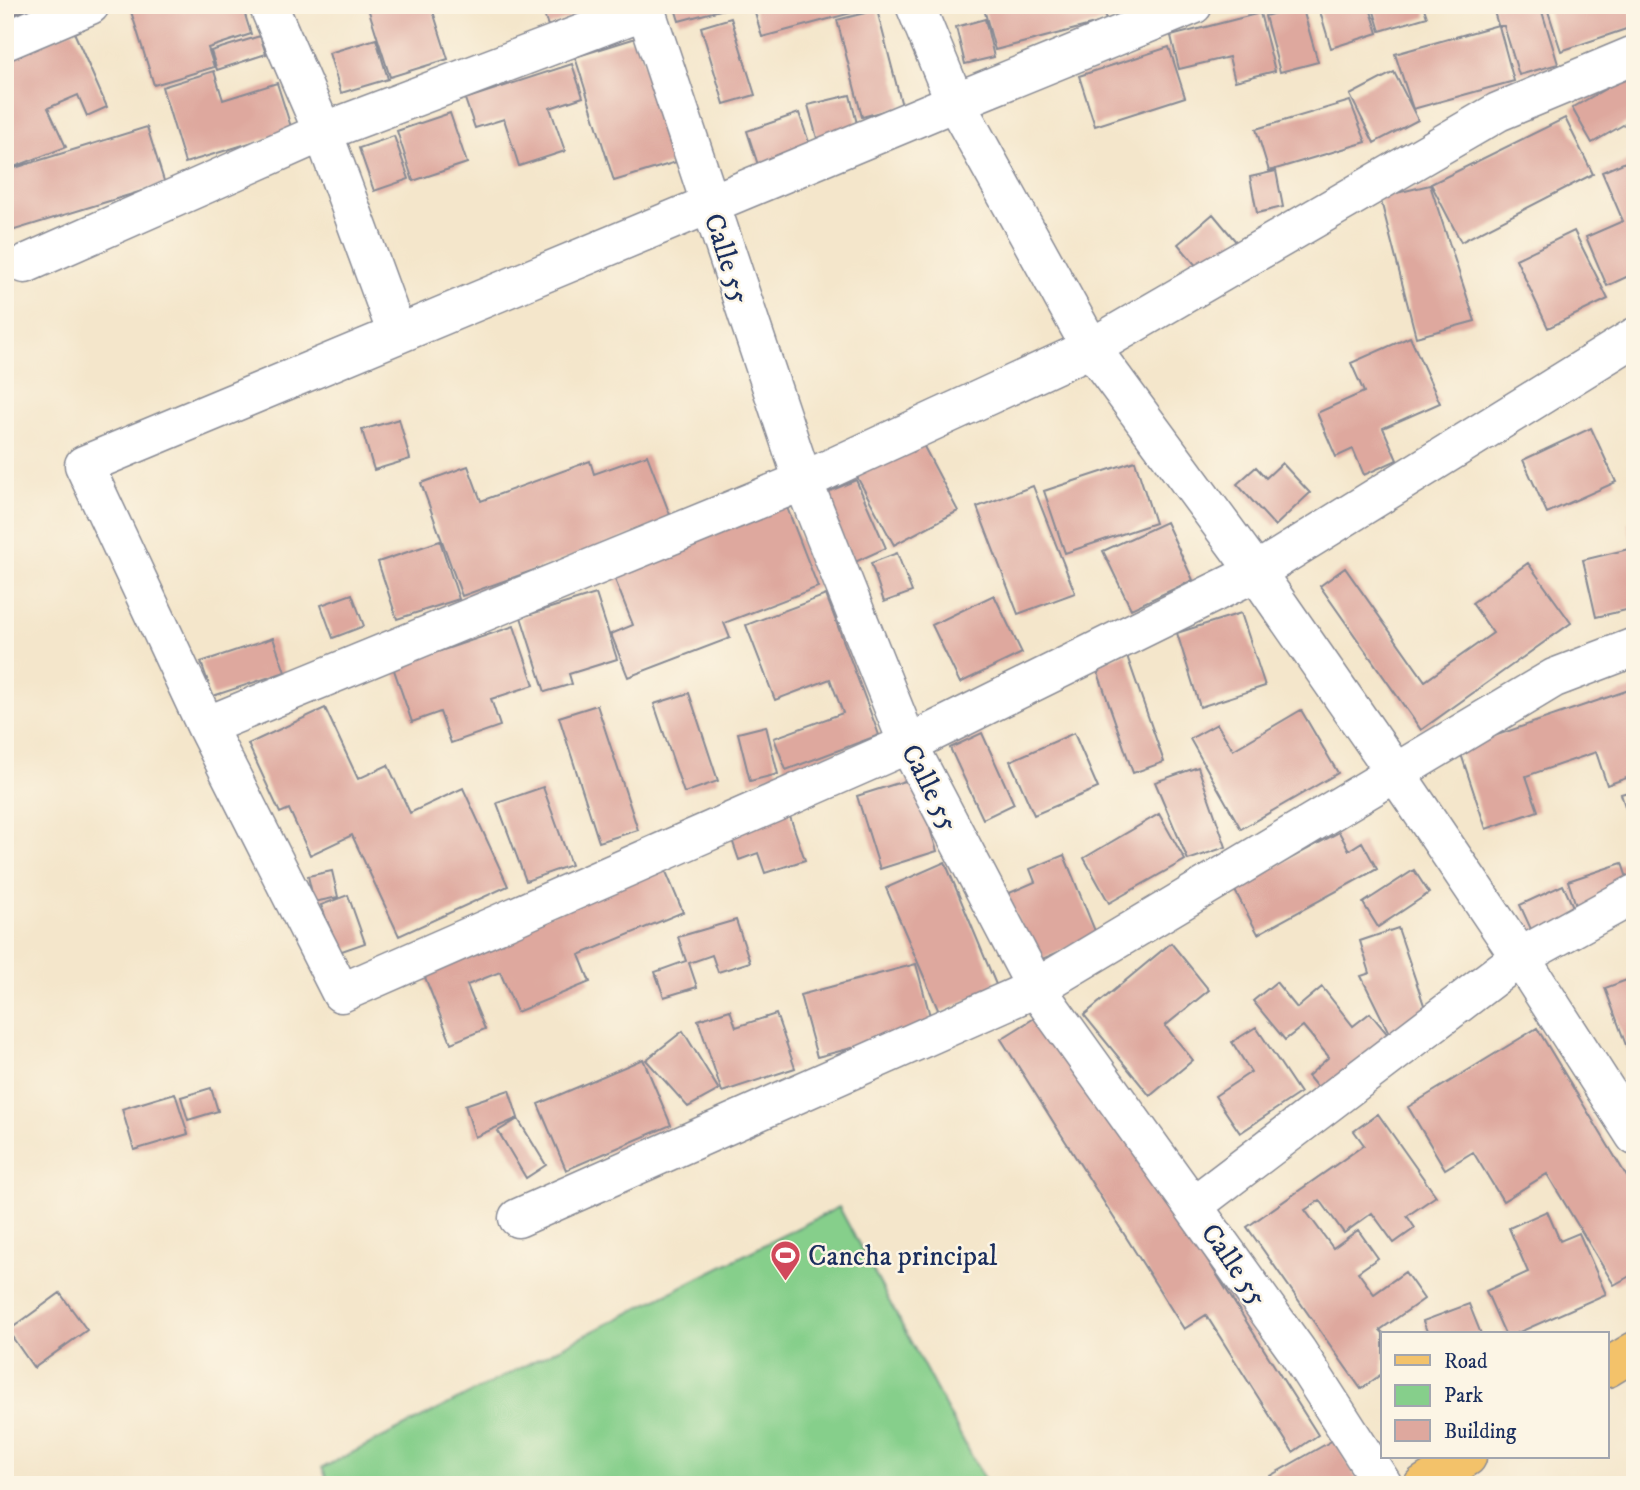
<svg xmlns="http://www.w3.org/2000/svg" width="1640" height="1490" font-family="'IM FELL DW Pica',serif">
	<rect width="100%" height="100%" fill="#fcf5e5"/>
	<filter id="ink" filterUnits="userSpaceOnUse"><feTurbulence type="fractalNoise" baseFrequency=".0143" numOctaves="2"/><feDisplacementMap in="SourceGraphic" scale="14" xChannelSelector="R" yChannelSelector="G"/><feConvolveMatrix kernelMatrix="1 2 1 2 8 2 1 2 1" color-interpolation-filters="sRGB"/></filter>
	<filter id="wash" filterUnits="userSpaceOnUse"><feTurbulence type="fractalNoise" baseFrequency=".00686" numOctaves="4" result="noise"/><feDisplacementMap in="SourceGraphic" scale="28" xChannelSelector="R" yChannelSelector="G"/><feGaussianBlur stdDeviation="1.57" result="paint"/><feColorMatrix in="noise" values="0 0 0 0 0 0 0 0 0 0 0 0 0 0 0 0 0 1.4 0 .05"/><feComposite in="paint" operator="in"/></filter>
	<g filter="url(#wash)">
		<rect width="100%" height="100%" fill="#f4e6cb"/>
		<path fill="#86cf8b" stroke="#507f74" stroke-width="2" d="M 839,1207 L 987,1485 L 330,1485 L 322,1468 Z"/>
		<g id="blocks">
			<path fill="#dea89e" d="M 5,5 L 36,5 L 5,18 Z
				M 129,5 L 242,5 L 251,34 L 208,48 L 214,67 L 154,85 Z
				M 378,5 L 431,5 L 448,59 L 390,77 L 368,8 Z
				M 541,5 L 605,5 L 548,26 Z
				M 674,5 L 728,5 L 728,8 L 679,21 Z
				M 753,5 L 877,5 L 877,6 L 762,37 Z
				M 983,5 L 1102,5 L 1106,21 L 995,50 Z
				M 1318,5 L 1369,5 L 1378,33 L 1331,48 Z
				M 1372,5 L 1423,5 L 1427,17 L 1380,31 Z
				M 1492,5 L 1540,5 L 1558,64 L 1519,75 L 1504,26 L 1499,26 L 1514,81 L 1413,109 L 1395,54 L 1498,25 Z
				M 1546,5 L 1629,5 L 1635,26 L 1561,51 Z
				M 1302,6 L 1318,62 L 1280,72 L 1265,16 Z
				M 877,10 L 902,106 L 862,117 L 837,20 Z
				M 1260,13 L 1275,71 L 1235,81 L 1229,57 L 1179,69 L 1171,36 Z
				M 731,18 L 755,95 L 724,104 L 701,27 Z
				M 985,19 L 994,57 L 965,64 L 956,27 Z
				M 73,30 L 107,107 L 87,116 L 78,95 L 48,108 L 66,147 L 14,167 L 5,147 L 5,59 Z
				M 260,36 L 266,54 L 217,70 L 211,51 Z
				M 636,38 L 676,162 L 614,181 L 575,57 Z
				M 376,39 L 388,79 L 341,93 L 329,53 Z
				M 1169,47 L 1185,97 L 1095,126 L 1079,76 Z
				M 572,64 L 583,97 L 550,108 L 565,151 L 519,166 L 504,119 L 475,128 L 465,99 Z
				M 214,71 L 223,100 L 277,83 L 292,130 L 185,163 L 162,87 Z
				M 1394,72 L 1418,120 L 1374,143 L 1350,95 Z
				M 1635,72 L 1635,118 L 1592,143 L 1572,108 Z
				M 850,95 L 859,132 L 818,142 L 808,105 Z
				M 1350,101 L 1366,142 L 1269,171 L 1256,129 Z
				M 450,113 L 467,163 L 413,181 L 397,131 Z
				M 799,113 L 811,148 L 758,165 L 747,131 Z
				M 1565,118 L 1593,174 L 1461,242 L 1431,184 Z
				M 147,127 L 165,184 L 5,233 L 5,171 Z
				M 394,136 L 409,179 L 374,191 L 359,148 Z
				M 1635,158 L 1635,273 L 1607,286 L 1586,237 L 1623,221 L 1602,172 Z
				M 1276,171 L 1283,207 L 1257,213 L 1250,177 Z
				M 1430,185 L 1475,321 L 1416,337 L 1380,197 Z
				M 1213,214 L 1238,244 L 1203,274 L 1178,244 Z
				M 1574,231 L 1608,299 L 1548,328 L 1516,259 Z
				M 1410,337 L 1440,403 L 1383,428 L 1397,460 L 1364,475 L 1353,449 L 1336,457 L 1317,413 L 1364,392 L 1351,363 Z
				M 399,419 L 410,459 L 374,470 L 362,430 Z
				M 1591,428 L 1616,482 L 1547,513 L 1523,460 Z
				M 921,441 L 958,511 L 894,545 L 856,475 Z
				M 647,455 L 672,520 L 462,596 L 421,483 L 468,466 L 481,501 L 590,461 L 594,474 Z
				M 1135,461 L 1155,523 L 1065,553 L 1044,491 Z
				M 1282,463 L 1310,493 L 1275,526 L 1237,484 L 1256,467 L 1266,478 Z
				M 856,480 L 886,548 L 853,563 L 823,494 Z
				M 1033,486 L 1075,593 L 1018,614 L 977,507 Z
				M 786,505 L 818,587 L 724,623 L 730,638 L 628,677 L 611,634 L 633,625 L 612,572 Z
				M 1635,521 L 1635,608 L 1596,617 L 1583,560 L 1633,548 L 1628,523 Z
				M 1166,522 L 1193,580 L 1131,609 L 1103,551 Z
				M 440,541 L 459,599 L 397,619 L 378,562 Z
				M 897,553 L 912,592 L 884,602 L 871,563 Z
				M 1528,563 L 1571,623 L 1421,730 L 1320,586 L 1345,568 L 1425,681 L 1493,633 L 1472,603 Z
				M 352,594 L 364,626 L 333,638 L 321,605 Z
				M 596,594 L 617,659 L 569,674 L 572,684 L 545,692 L 521,617 Z
				M 826,595 L 879,735 L 786,770 L 774,738 L 843,713 L 830,679 L 775,700 L 746,625 Z
				M 994,595 L 1022,653 L 960,683 L 932,625 Z
				M 1241,613 L 1265,686 L 1200,707 L 1177,633 Z
				M 514,626 L 534,685 L 491,699 L 500,726 L 451,743 L 440,712 L 412,722 L 393,667 Z
				M 273,638 L 285,672 L 213,696 L 201,662 Z
				M 1126,653 L 1164,762 L 1133,773 L 1095,664 Z
				M 1635,688 L 1635,775 L 1607,785 L 1596,752 L 1526,776 L 1538,811 L 1486,829 L 1459,748 Z
				M 689,693 L 718,781 L 684,793 L 654,704 Z
				M 597,705 L 638,830 L 599,842 L 559,717 Z
				M 325,708 L 358,779 L 388,765 L 410,813 L 463,788 L 508,886 L 399,936 L 352,835 L 310,855 L 289,809 L 280,813 L 248,744 Z
				M 1301,710 L 1338,773 L 1241,829 L 1190,739 L 1217,724 L 1233,750 Z
				M 766,726 L 778,774 L 750,781 L 738,733 Z
				M 982,733 L 1014,804 L 983,819 L 950,748 Z
				M 1074,733 L 1098,788 L 1034,815 L 1010,761 Z
				M 1198,767 L 1226,847 L 1188,860 L 1155,782 Z
				M 914,778 L 937,851 L 880,869 L 857,796 Z
				M 543,787 L 571,865 L 526,881 L 497,803 Z
				M 1635,790 L 1635,834 L 1634,834 L 1621,794 Z
				M 787,808 L 805,860 L 765,873 L 758,853 L 739,860 L 728,828 Z
				M 1159,814 L 1185,860 L 1109,903 L 1084,858 Z
				M 1339,832 L 1349,850 L 1362,842 L 1377,869 L 1258,934 L 1234,889 Z
				M 1064,855 L 1097,936 L 1035,962 L 1007,894 L 1035,882 L 1030,869 Z
				M 945,862 L 997,987 L 939,1012 L 886,888 Z
				M 1622,863 L 1635,902 L 1582,924 L 1568,881 Z
				M 664,867 L 683,912 L 579,955 L 590,982 L 517,1012 L 500,972 L 467,985 L 485,1029 L 451,1043 L 421,967 Z
				M 1414,870 L 1429,893 L 1378,927 L 1363,903 Z
				M 332,871 L 338,897 L 314,902 L 308,876 Z
				M 1563,885 L 1582,926 L 1539,947 L 1520,905 Z
				M 348,895 L 365,943 L 339,952 L 321,905 Z
				M 736,920 L 750,962 L 718,972 L 712,955 L 689,963 L 697,987 L 664,997 L 655,972 L 686,961 L 678,937 Z
				M 1398,928 L 1430,1023 L 1391,1037 L 1361,976 L 1370,973 L 1360,941 Z
				M 1171,943 L 1209,990 L 1165,1026 L 1193,1060 L 1150,1096 L 1084,1015 Z
				M 916,964 L 933,1027 L 817,1057 L 800,995 Z
				M 1635,977 L 1635,1067 L 1634,1067 L 1605,988 Z
				M 1276,982 L 1297,1008 L 1322,987 L 1353,1026 L 1370,1013 L 1389,1036 L 1321,1092 L 1308,1076 L 1329,1057 L 1303,1026 L 1285,1040 L 1253,1001 Z
				M 1049,1009 L 1318,1435 L 1293,1452 L 1206,1315 L 1184,1329 L 1001,1039 Z
				M 730,1010 L 736,1027 L 776,1014 L 795,1068 L 722,1092 L 698,1020 Z
				M 1256,1027 L 1300,1093 L 1240,1133 L 1215,1096 L 1251,1072 L 1232,1042 Z
				M 1537,1028 L 1635,1190 L 1635,1273 L 1614,1285 L 1547,1174 L 1503,1201 L 1473,1152 L 1445,1169 L 1408,1107 Z
				M 683,1031 L 719,1090 L 688,1107 L 646,1060 Z
				M 643,1059 L 671,1125 L 566,1170 L 538,1104 Z
				M 211,1088 L 218,1111 L 188,1120 L 181,1097 Z
				M 509,1090 L 518,1118 L 475,1137 L 465,1105 Z
				M 175,1093 L 188,1134 L 134,1150 L 122,1109 Z
				M 1378,1114 L 1436,1196 L 1407,1216 L 1415,1228 L 1394,1243 L 1372,1213 L 1344,1233 L 1320,1200 L 1305,1210 L 1333,1248 L 1358,1230 L 1378,1258 L 1358,1272 L 1374,1294 L 1405,1272 L 1424,1299 L 1380,1330 L 1383,1333 L 1383,1373 L 1361,1389 L 1247,1227 L 1364,1145 L 1354,1131 Z
				M 518,1119 L 546,1165 L 526,1178 L 498,1131 Z
				M 1547,1211 L 1560,1241 L 1579,1233 L 1606,1294 L 1515,1334 L 1505,1334 L 1486,1291 L 1528,1272 L 1509,1228 Z
				M 60,1293 L 87,1330 L 34,1368 L 8,1331 Z
				M 1469,1304 L 1481,1334 L 1428,1334 L 1423,1321 Z
				M 1335,1439 L 1360,1485 L 1254,1485 Z"/>
		</g>
	</g>
	<g filter="url(#ink)">
		<use href="#blocks" fill-opacity="0" stroke="#888a94" stroke-width="2"/>
		<g fill="none" stroke-linecap="round" stroke-linejoin="round">
			<defs>
				<path id="minor" d="M 268,5 L 323,132 L 397,334
					M 644,5 L 803,481 L 908,744 L 1036,988 L 1297,1351 L 1383,1485
					M 915,5 L 955,102 L 1091,348 L 1256,572 L 1395,772 L 1520,957 L 1635,1136
					M 1193,5 L 955,102 L 84,465 L 206,726 L 341,993 L 908,744 L 1256,572 L 1635,337
					M 5,41 L 90,5
					M 25,264 L 323,132 L 645,10
					M 206,726 L 803,481 L 1091,348 L 1498,112 L 1632,56
					M 1194,1205 L 1520,957 L 1635,894
					M 518,1218 L 1036,988 L 1554,678 L 1635,647"/>
				<path id="major" d="M 1607,1368 L 1635,1351
					M 1423,1485 L 1467,1457"/>
			</defs>
			<use href="#minor" stroke="#888a94" stroke-width="41"/>
			<use href="#major" stroke="#888a94" stroke-width="41"/>
			<use href="#minor" stroke="#fff" stroke-width="38"/>
			<use href="#major" stroke="#f3c26a" stroke-width="38"/>
		</g>
	</g>
	<defs>
		<symbol id="stadium-pin" viewBox="-11 -11 22 30"><path d="M0 17L-7.5 6A9.5 9.5 0 1 1 7.5 6Z" fill="#d1495b" stroke="#fcf5e5"/><path d="M0-5a6.5 5 0 1 0 0 10a6.5 5 0 1 0 0-10ZM-3.5-1.8h7v3.6h-7Z" fill="#fff"/></symbol>
	</defs>
	<g fill-rule="evenodd">
		<use href="#stadium-pin" x="768" y="1238" width="35" height="47"/>
	</g>
	<g text-anchor="middle" stroke-width="5" stroke-linejoin="round" paint-order="stroke">
		<g font-size="28" fill="#1b2f5e" stroke="#fcf5e5">
			<text transform="translate(728 258) rotate(72)" y="10">Calle 55</text>
			<text transform="translate(931 787) rotate(63)" y="10">Calle 55</text>
			<text transform="translate(1235 1264) rotate(55)" y="10">Calle 55</text>
		</g>
		<g font-size="28" fill="#1b2f5e" stroke="#fcf5e5" text-anchor="start">
			<text x="808" y="1265">Cancha principal</text>
		</g>
	</g>
	<rect width="1640" height="1490" fill="none" stroke="#fcf5e5" stroke-width="28"/>
	<rect x="1381" y="1332" width="228" height="126" fill="#fcf5e5" stroke="#a2a6af" stroke-width="2"/>
	<rect x="1395" y="1355" width="35" height="10" fill="#f3c26a" stroke="#a2a6af" stroke-width="2"/>
	<text x="1444" y="1368" font-size="21" fill="#1b2f5e">Road</text>
	<rect x="1395" y="1385" width="35" height="21" fill="#86cf8b" stroke="#a2a6af" stroke-width="2"/>
	<text x="1444" y="1402" font-size="21" fill="#1b2f5e">Park</text>
	<rect x="1395" y="1420" width="35" height="21" fill="#dea89e" stroke="#a2a6af" stroke-width="2"/>
	<text x="1444" y="1438" font-size="21" fill="#1b2f5e">Building</text>
</svg>
